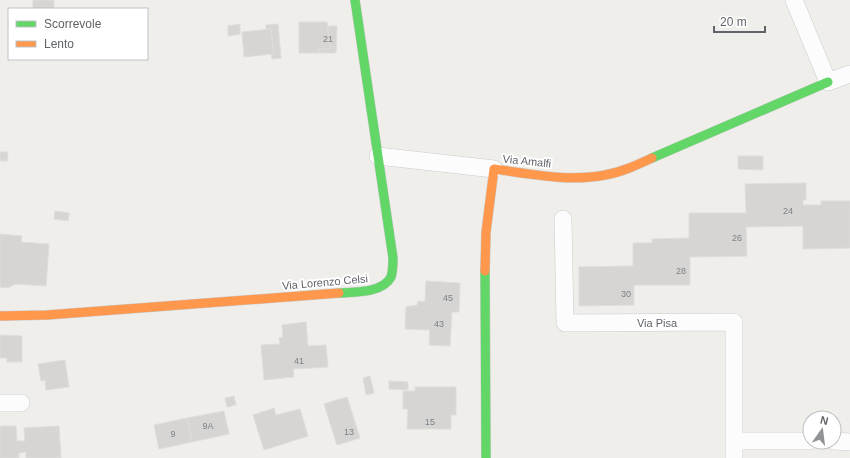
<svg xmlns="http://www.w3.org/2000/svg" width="850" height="458" font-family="Helvetica,sans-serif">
	<rect width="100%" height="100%" fill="#efeeea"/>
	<path fill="#d6d5d3" stroke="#deddd9" d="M 33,0 L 54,0 L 54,9 L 33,9 Z
		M 299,22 L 327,22 L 331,48 L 318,50 L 319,53 L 299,53 Z
		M 240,24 L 240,34 L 228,36 L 228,26 Z
		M 278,24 L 281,58 L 272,59 L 271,54 L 274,55 L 271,29 L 266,30 L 266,25 Z
		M 327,26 L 337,26 L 336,53 L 319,53 L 318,50 L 331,48 Z
		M 271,29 L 274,55 L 271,54 L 244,57 L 242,32 Z
		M 0,152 L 8,152 L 7,161 L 0,161 Z
		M 738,156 L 763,156 L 763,170 L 738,169 Z
		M 806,183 L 806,200 L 803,200 L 803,205 L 821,205 L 821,201 L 850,201 L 850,248 L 803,249 L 803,226 L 746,227 L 747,256 L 690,257 L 690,285 L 634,285 L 634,305 L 579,306 L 579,267 L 633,266 L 633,243 L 652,243 L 652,239 L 689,238 L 689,213 L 746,213 L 745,184 Z
		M 55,211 L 69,213 L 68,221 L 54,219 Z
		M 0,234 L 22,236 L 21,242 L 49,244 L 46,286 L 15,284 L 8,288 L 0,287 Z
		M 426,281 L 460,283 L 459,312 L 452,312 L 450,346 L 429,345 L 430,330 L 405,329 L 406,307 L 417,305 L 418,301 L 425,302 Z
		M 306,322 L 308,346 L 326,345 L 328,367 L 293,369 L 294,377 L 264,380 L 261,345 L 280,344 L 279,338 L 283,337 L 282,325 Z
		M 0,335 L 22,336 L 22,362 L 7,362 L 7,358 L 0,358 Z
		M 65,360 L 69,387 L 46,390 L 45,380 L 41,381 L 38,364 Z
		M 370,376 L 374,393 L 366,395 L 363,378 Z
		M 389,381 L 408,382 L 408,390 L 389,389 Z
		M 415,387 L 456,387 L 456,415 L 451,415 L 451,429 L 407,429 L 408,409 L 403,409 L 403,391 L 415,391 Z
		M 234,396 L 236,405 L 227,407 L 225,398 Z
		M 347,397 L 360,438 L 337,445 L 324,404 Z
		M 274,408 L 276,415 L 300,409 L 308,436 L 264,450 L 253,415 Z
		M 224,411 L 229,434 L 192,442 L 187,418 Z
		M 187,418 L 192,442 L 159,449 L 154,425 Z
		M 0,426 L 16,426 L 17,441 L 25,441 L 24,428 L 59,426 L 61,458 L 26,458 L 26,452 L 19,453 L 19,458 L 0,458 Z"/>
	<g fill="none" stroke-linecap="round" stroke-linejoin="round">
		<defs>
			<path id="street" d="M 794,0 L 828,82 L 850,74
				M 378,156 L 494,169
				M 563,219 L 565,323 L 734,322 L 734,458
				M 0,403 L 21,403
				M 734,441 L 810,441
				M 834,441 L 850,442"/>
			<path id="fast" d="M 652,158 L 828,82
				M 485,271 L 486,458
				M 339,293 C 354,292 383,293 391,277 C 393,271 393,264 393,258 L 355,0"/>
			<path id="slow" d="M 485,271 L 486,232 L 494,169 C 530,174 569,182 605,175 C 622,172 637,165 652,158
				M 0,316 L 47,315 L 339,293"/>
		</defs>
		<use href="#street" stroke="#cbcccc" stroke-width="18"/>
		<use href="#fast" stroke="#cacacb" stroke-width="10"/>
		<use href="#slow" stroke="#cacacb" stroke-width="10"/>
		<use href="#street" stroke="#fdfcfc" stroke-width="17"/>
		<use href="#fast" stroke="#63d668" stroke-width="9"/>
		<use href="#slow" stroke="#ff974d" stroke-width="9"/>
	</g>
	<g text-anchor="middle" stroke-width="4" stroke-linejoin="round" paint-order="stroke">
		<g font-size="9" fill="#7e8184">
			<text x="328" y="42">21</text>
			<text x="788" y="214">24</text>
			<text x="737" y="241">26</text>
			<text x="681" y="274">28</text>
			<text x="626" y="297">30</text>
			<text x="448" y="301">45</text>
			<text x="439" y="327">43</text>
			<text x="299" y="364">41</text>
			<text x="430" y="425">15</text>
			<text x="208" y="429">9A</text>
			<text x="349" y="435">13</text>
			<text x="173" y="437">9</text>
		</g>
		<g font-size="11" fill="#5f6368" stroke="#fff">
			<text transform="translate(527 161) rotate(6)" y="4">Via Amalfi</text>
			<text transform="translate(325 282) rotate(-5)" y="4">Via Lorenzo Celsi</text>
			<text x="657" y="327">Via Pisa</text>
		</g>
	</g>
	<rect x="8" y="8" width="140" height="52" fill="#ffffff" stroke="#bfc1c3"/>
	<rect x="16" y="21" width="20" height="6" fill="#63d668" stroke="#bfc1c3"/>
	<text x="44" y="28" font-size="12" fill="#5f6368">Scorrevole</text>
	<rect x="16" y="41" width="20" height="6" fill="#ff974d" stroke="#bfc1c3"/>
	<text x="44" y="48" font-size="12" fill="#5f6368">Lento</text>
	<g transform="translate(822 430) rotate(14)"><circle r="19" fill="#ffffff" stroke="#bfc1c3"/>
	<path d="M0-3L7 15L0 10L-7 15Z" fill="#919496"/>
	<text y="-6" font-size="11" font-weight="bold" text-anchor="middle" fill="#5f6368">N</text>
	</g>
	<path d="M714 26v6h51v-6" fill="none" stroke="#5f6368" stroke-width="2"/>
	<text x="720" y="26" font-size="12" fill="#5f6368" stroke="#ffffff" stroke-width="3" paint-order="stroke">20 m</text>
</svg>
